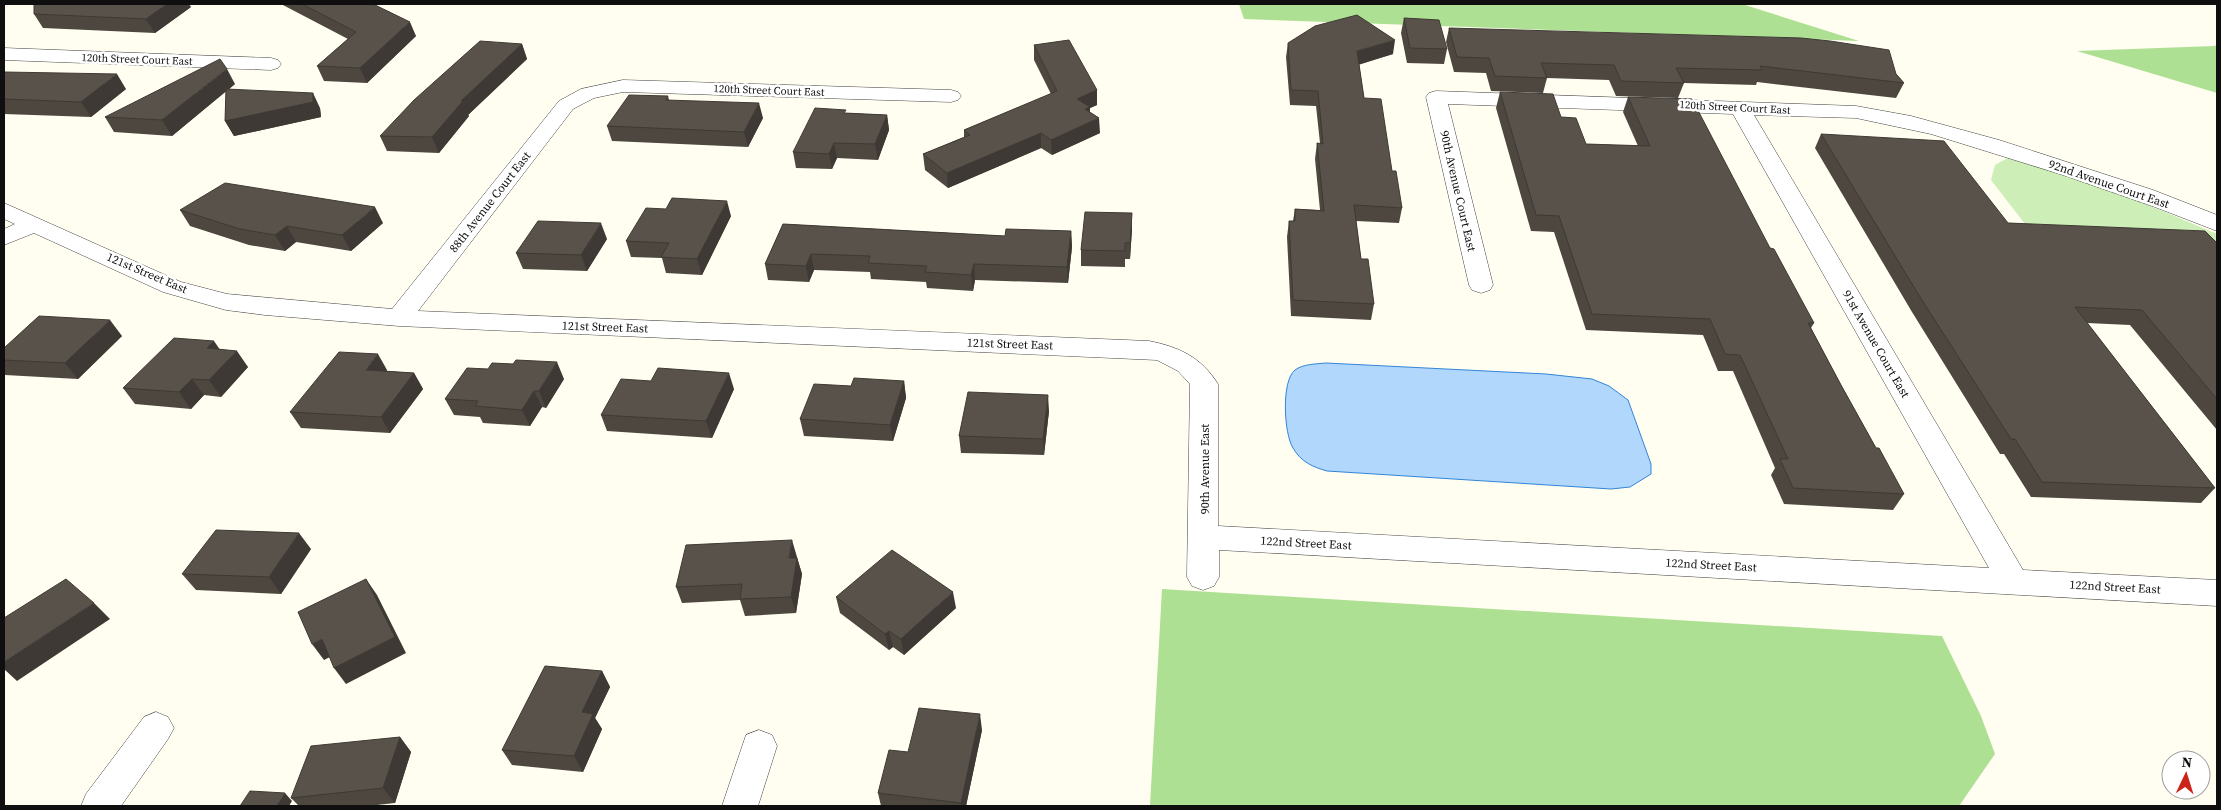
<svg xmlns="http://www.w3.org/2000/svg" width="2221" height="810" font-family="'Source Serif 4',serif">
	<rect width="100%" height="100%" fill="#fffef1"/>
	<path fill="#cdeeb7" d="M 2011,156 L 2120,193 L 2217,234 L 2217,241 L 2032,233 L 1991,180 L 1995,165 Z"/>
	<path fill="#aee094" d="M 1239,4 L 1742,4 L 1859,41 L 1244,19 Z
		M 2217,45 L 2217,93 L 2077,51 L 2214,46 Z
		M 1162,589 L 1942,636 L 1981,716 L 1995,754 L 1959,806 L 1150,806 Z"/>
	<path fill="#b1d8fc" stroke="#3184d9" d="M 1326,363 L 1546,374 L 1592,379 L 1609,386 L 1628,400 L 1651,464 L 1651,474 L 1630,487 L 1611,489 L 1327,471 C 1313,467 1301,462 1293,448 C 1284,434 1281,381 1295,370 C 1303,364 1316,364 1326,363 Z"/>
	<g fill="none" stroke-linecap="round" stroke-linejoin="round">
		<defs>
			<path id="minor" d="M 4,48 L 271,58 L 278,60 L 281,64 L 278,68 L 271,70 L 4,60 Z
				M 623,80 L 951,90 L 958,92 L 961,96 L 958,100 L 951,102 L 623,92 L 594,98 L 573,109 L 418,311 L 1149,341 C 1179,347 1201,357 1218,384 L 1218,526 L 1989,568 L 1733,114 L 1448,104 L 1493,285 L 1490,290 L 1481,293 L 1472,290 L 1469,285 L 1426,97 L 1429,93 L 1436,91 L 1856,106 L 1911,116 L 1999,140 L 2153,190 L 2217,215 L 2217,231 L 2155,207 L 2063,175 L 1931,134 L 1856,118 L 1754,115 L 2023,570 L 2217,580 L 2217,606 L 1219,550 L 1219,577 L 1214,586 L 1203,590 L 1192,586 L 1187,577 L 1190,384 L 1178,371 L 1157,360 L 399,326 L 265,315 L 226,310 L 163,292 L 34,233 L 4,245 L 4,229 L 15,224 L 4,219 L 4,203 L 181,282 L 227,294 L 392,309 L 559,101 L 581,89 Z
				M 156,712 L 168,717 L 174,728 L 168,739 L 121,806 L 81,806 L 86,794 L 144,717 Z
				M 759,730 L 772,735 L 777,746 L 758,806 L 722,806 L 746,735 Z"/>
		</defs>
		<use href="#minor" stroke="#424242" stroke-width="1"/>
		<use href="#minor" fill="#fff" fill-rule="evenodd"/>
	</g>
	<path fill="#4d4740" d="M 281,4 L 373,4 L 416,36 L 367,83 L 324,81 L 317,66 L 348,39 Z
		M 191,7 L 155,33 L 43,28 L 34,14 Z
		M 1404,18 L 1447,49 L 1444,64 L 1407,63 L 1401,33 Z
		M 1449,28 L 1896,74 L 1904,83 L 1896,98 L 1757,82 L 1756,85 L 1684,83 L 1678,98 L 1616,96 L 1609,80 L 1547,78 L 1543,93 L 1491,91 L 1486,73 L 1454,72 L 1446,42 Z
		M 1288,43 L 1393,54 L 1359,64 L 1364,98 L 1392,171 L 1402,208 L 1399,223 L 1356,221 L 1361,259 L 1374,304 L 1371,320 L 1291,316 L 1287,237 L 1289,221 L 1293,221 L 1295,209 L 1320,210 L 1315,159 L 1317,143 L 1320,143 L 1316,106 L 1290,105 L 1286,57 Z
		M 522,44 L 527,59 L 468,115 L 469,116 L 439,153 L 387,151 L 380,136 Z
		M 1034,45 L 1097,90 L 1097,105 L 1090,108 L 1090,113 L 1100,133 L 1052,155 L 1041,148 L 948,188 L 925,170 L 923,154 L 964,137 L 964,130 L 1051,94 L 1034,60 Z
		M 4,72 L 126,89 L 91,117 L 4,114 Z
		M 235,84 L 229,89 L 320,108 L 321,117 L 234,136 L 225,121 L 226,91 L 172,136 L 114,132 L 105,117 Z
		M 1500,92 L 1586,144 L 1638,146 L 1623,112 L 1628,97 L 1770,248 L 1814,323 L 1811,328 L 1841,385 L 1876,448 L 1904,494 L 1893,510 L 1784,504 L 1771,475 L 1775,468 L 1733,371 L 1718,371 L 1703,335 L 1586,330 L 1554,232 L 1531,231 L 1496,108 Z
		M 668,96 L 669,100 L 763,118 L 748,147 L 612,141 L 607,126 Z
		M 846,113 L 887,115 L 889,130 L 878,160 L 837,158 L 832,169 L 796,168 L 793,152 Z
		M 1821,134 L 2008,223 L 2217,243 L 2217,430 L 2130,325 L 2087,323 L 2215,488 L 2201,503 L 2031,497 L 2004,454 L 2000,454 L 1912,312 L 1815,148 Z
		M 180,210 L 383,223 L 351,251 L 296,242 L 285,251 L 249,245 L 190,226 Z
		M 731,216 L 702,275 L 666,273 L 662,258 L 631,257 L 626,241 Z
		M 783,224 L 1005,236 L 1071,231 L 1072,247 L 1068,283 L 975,280 L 973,291 L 927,288 L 926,282 L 871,279 L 870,272 L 814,270 L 809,282 L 768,280 L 765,264 Z
		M 1132,229 L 1130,259 L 1125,259 L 1125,267 L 1081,266 L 1081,250 Z
		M 607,239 L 587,271 L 523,269 L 516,253 Z
		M 122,336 L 78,379 L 5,375 L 4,374 L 4,348 Z
		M 220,349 L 248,367 L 221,397 L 204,395 L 191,409 L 135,404 L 123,388 Z
		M 387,370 L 387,371 L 414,373 L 423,389 L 390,433 L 301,428 L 290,412 Z
		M 564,379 L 546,408 L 542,407 L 530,426 L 483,423 L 480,417 L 454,415 L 445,399 Z
		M 904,381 L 906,398 L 893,441 L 804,436 L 800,419 L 851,386 Z
		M 734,389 L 712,438 L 607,431 L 601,415 Z
		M 1049,411 L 1044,455 L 961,453 L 959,436 Z
		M 311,549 L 281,594 L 196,590 L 182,574 Z
		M 797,557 L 802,574 L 796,613 L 745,616 L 740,600 L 682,603 L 676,587 Z
		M 836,597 L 956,608 L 904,655 L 893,647 L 889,650 L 840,613 Z
		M 602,671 L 610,687 L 595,718 L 602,729 L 583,772 L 512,765 L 502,750 Z
		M 982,730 L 966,806 L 881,806 L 878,793 L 908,752 Z
		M 400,737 L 411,752 L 395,803 L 368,806 L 299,806 L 291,798 Z"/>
	<path fill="#3e3934" d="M 167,4 L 189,4 L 191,7 L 155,33 L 146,19 Z
		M 410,22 L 416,36 L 367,83 L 360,68 Z
		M 1395,40 L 1393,54 L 1355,66 L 1357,51 Z
		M 522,44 L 527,59 L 468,115 L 469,116 L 439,153 L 432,137 L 461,101 Z
		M 227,69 L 235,84 L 172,136 L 162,120 Z
		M 117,74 L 126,89 L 91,117 L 81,102 Z
		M 1097,90 L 1097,105 L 1090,108 L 1090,122 L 1077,99 Z
		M 313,93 L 320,108 L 321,117 L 234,136 L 225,121 Z
		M 759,103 L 763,118 L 748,147 L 744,132 Z
		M 887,115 L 889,130 L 878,160 L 875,144 Z
		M 1099,118 L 1100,133 L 1052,155 L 1051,140 Z
		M 1041,133 L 1041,148 L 948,188 L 947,173 Z
		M 834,143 L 837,158 L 832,169 L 829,154 Z
		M 727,201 L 731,216 L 702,275 L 697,259 Z
		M 375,207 L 383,223 L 351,251 L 342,235 Z
		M 1132,213 L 1132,229 L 1130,259 L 1130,243 Z
		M 601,223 L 607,239 L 587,271 L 581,255 Z
		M 287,226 L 296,242 L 285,251 L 275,235 Z
		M 1071,231 L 1072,247 L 1068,283 L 1067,267 Z
		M 811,254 L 814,270 L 809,282 L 806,266 Z
		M 974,264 L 975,280 L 973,291 L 971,275 Z
		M 110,320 L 122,336 L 78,379 L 65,363 Z
		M 214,341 L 225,357 L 207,348 Z
		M 237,351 L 248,367 L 221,397 L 209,380 Z
		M 378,354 L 387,370 L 375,386 L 366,370 Z
		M 557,362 L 564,379 L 546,408 L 539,391 Z
		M 414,373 L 423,389 L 390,433 L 381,417 Z
		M 729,373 L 734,389 L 712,438 L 706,421 Z
		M 192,379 L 204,395 L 191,409 L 179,392 Z
		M 904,381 L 906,398 L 893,441 L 890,425 Z
		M 534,391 L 542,407 L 530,426 L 522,410 Z
		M 1048,395 L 1049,411 L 1044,455 L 1043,439 Z
		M 299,533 L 311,549 L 281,594 L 269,577 Z
		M 792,540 L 797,557 L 794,574 L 789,558 Z
		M 797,558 L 802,574 L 796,613 L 791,597 Z
		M 366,579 L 377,595 L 406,653 L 346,684 L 334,668 Z
		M 953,592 L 956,608 L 904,655 L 901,639 Z
		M 94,603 L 110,619 L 17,681 L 4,669 L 4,662 Z
		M 889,631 L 893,647 L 889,650 L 885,634 Z
		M 322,639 L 334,655 L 324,660 L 312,644 Z
		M 602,671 L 610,687 L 595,718 L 602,729 L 583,772 L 574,756 L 582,712 Z
		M 980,714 L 982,730 L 966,806 L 961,806 L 961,803 Z
		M 400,737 L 411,752 L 395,803 L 383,788 Z
		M 285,793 L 292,801 L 289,806 L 277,806 Z"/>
	<path fill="#59524a" stroke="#3e3934" d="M 34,4 L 167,4 L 146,19 L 34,14 Z
		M 302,4 L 373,4 L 410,22 L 360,68 L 317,66 L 356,32 Z
		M 1357,15 L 1395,40 L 1357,51 L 1364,98 L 1381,99 L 1392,171 L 1396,171 L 1402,208 L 1354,205 L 1361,259 L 1368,259 L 1374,304 L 1293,300 L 1289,221 L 1295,221 L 1295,209 L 1324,211 L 1317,143 L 1323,144 L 1318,91 L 1291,90 L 1288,43 L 1315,26 Z
		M 1404,18 L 1439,20 L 1447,49 L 1410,48 Z
		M 1449,28 L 1801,38 L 1830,41 L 1889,50 L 1896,74 L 1904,83 L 1760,66 L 1762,70 L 1676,68 L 1684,83 L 1621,81 L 1614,65 L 1541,63 L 1547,78 L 1495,76 L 1489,58 L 1457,57 Z
		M 1069,40 L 1097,90 L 1077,99 L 1090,107 L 1085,109 L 1099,118 L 1051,140 L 1041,133 L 947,173 L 923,154 L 970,135 L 964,130 L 1057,91 L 1034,45 Z
		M 480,41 L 522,44 L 461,101 L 463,101 L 432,137 L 380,136 L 414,100 Z
		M 220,59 L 227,69 L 162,120 L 105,117 Z
		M 4,72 L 117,74 L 81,102 L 4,99 Z
		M 226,89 L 313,93 L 313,102 L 225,121 Z
		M 1500,92 L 1553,94 L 1561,117 L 1576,118 L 1586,144 L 1650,146 L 1628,97 L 1692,99 L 1770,248 L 1774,249 L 1814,323 L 1808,323 L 1841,385 L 1876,448 L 1879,448 L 1904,494 L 1793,488 L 1780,459 L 1788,459 L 1740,355 L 1725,354 L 1710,319 L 1592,314 L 1559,216 L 1536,215 Z
		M 629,95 L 668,96 L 666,100 L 759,103 L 744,132 L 607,126 Z
		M 815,108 L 846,110 L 844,113 L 887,115 L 875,144 L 834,143 L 829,154 L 793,152 Z
		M 1821,134 L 1944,141 L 2008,223 L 2205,231 L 2217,243 L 2217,399 L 2142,310 L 2075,307 L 2215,488 L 2042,482 L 2015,439 L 2011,439 L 1920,297 Z
		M 225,183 L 375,207 L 342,235 L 287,226 L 275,235 L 240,229 L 180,210 Z
		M 672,198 L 727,201 L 697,259 L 661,257 L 669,243 L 626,241 L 646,208 L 666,209 Z
		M 1085,212 L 1132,213 L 1130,243 L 1125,243 L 1125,251 L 1081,250 Z
		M 538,221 L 601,223 L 581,255 L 516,253 Z
		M 783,224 L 1005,236 L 1006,229 L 1071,231 L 1067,267 L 974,264 L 971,275 L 925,272 L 927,266 L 868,263 L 870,256 L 811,254 L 806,266 L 765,264 Z
		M 39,316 L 110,320 L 65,363 L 4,360 L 4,348 Z
		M 174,338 L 214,341 L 207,348 L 237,351 L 209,380 L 192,379 L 179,392 L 123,388 Z
		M 339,352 L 378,354 L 366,370 L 414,373 L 381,417 L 290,412 Z
		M 516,360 L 557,362 L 539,391 L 534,391 L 522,410 L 475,406 L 478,401 L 445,399 L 467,368 L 488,369 L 492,363 L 513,364 Z
		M 658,368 L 729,373 L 706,421 L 601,415 L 621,379 L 651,381 Z
		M 854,378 L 904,381 L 890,425 L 800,419 L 814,384 L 851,386 Z
		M 968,392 L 1048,395 L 1043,439 L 959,436 Z
		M 216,530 L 299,533 L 269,577 L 182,574 Z
		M 792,540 L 789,558 L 797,558 L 791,597 L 740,599 L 742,584 L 676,587 L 686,545 Z
		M 892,550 L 953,592 L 901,639 L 889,631 L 885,634 L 836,597 Z
		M 66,579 L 94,603 L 4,662 L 4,618 Z
		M 366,579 L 395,637 L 334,668 L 322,639 L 312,644 L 298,612 Z
		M 545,666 L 602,671 L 582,712 L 593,714 L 574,756 L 502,750 Z
		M 919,708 L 980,714 L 961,803 L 878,793 L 889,750 L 908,752 Z
		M 400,737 L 383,788 L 291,798 L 311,746 Z
		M 250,791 L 285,793 L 277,806 L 240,806 Z"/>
	<g text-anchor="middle" stroke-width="5" stroke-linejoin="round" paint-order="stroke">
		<g font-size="11" fill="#0f0f0f" stroke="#fff">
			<text transform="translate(137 59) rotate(2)" y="4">120th Street Court East</text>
			<text transform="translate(769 90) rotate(2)" y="4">120th Street Court East</text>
			<text transform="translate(1735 107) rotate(3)" y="4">120th Street Court East</text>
		</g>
		<g font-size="12" fill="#0f0f0f" stroke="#fff">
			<text transform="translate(2109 184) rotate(19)" y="4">92nd Avenue Court East</text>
			<text transform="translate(1458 191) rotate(77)" y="4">90th Avenue Court East</text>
			<text transform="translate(490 202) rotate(-52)" y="4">88th Avenue Court East</text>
			<text transform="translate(147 273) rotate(23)" y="4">121st Street East</text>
			<text transform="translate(605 327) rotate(2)" y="4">121st Street East</text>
			<text transform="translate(1010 344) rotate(2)" y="4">121st Street East</text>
			<text transform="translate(1876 344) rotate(60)" y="4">91st Avenue Court East</text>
			<text transform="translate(1205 469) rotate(-90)" y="4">90th Avenue East</text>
			<text transform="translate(1306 543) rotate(3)" y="4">122nd Street East</text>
			<text transform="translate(1711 565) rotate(3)" y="4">122nd Street East</text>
			<text transform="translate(2115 587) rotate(3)" y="4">122nd Street East</text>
		</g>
	</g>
	<rect width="2221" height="810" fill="none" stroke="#0f0f0f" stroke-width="10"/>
	<g transform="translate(2186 775) rotate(4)"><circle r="24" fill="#ffffff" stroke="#9f9f9f"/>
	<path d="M0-4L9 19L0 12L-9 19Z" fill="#cd241a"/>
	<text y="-8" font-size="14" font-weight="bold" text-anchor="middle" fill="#0f0f0f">N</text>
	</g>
</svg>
